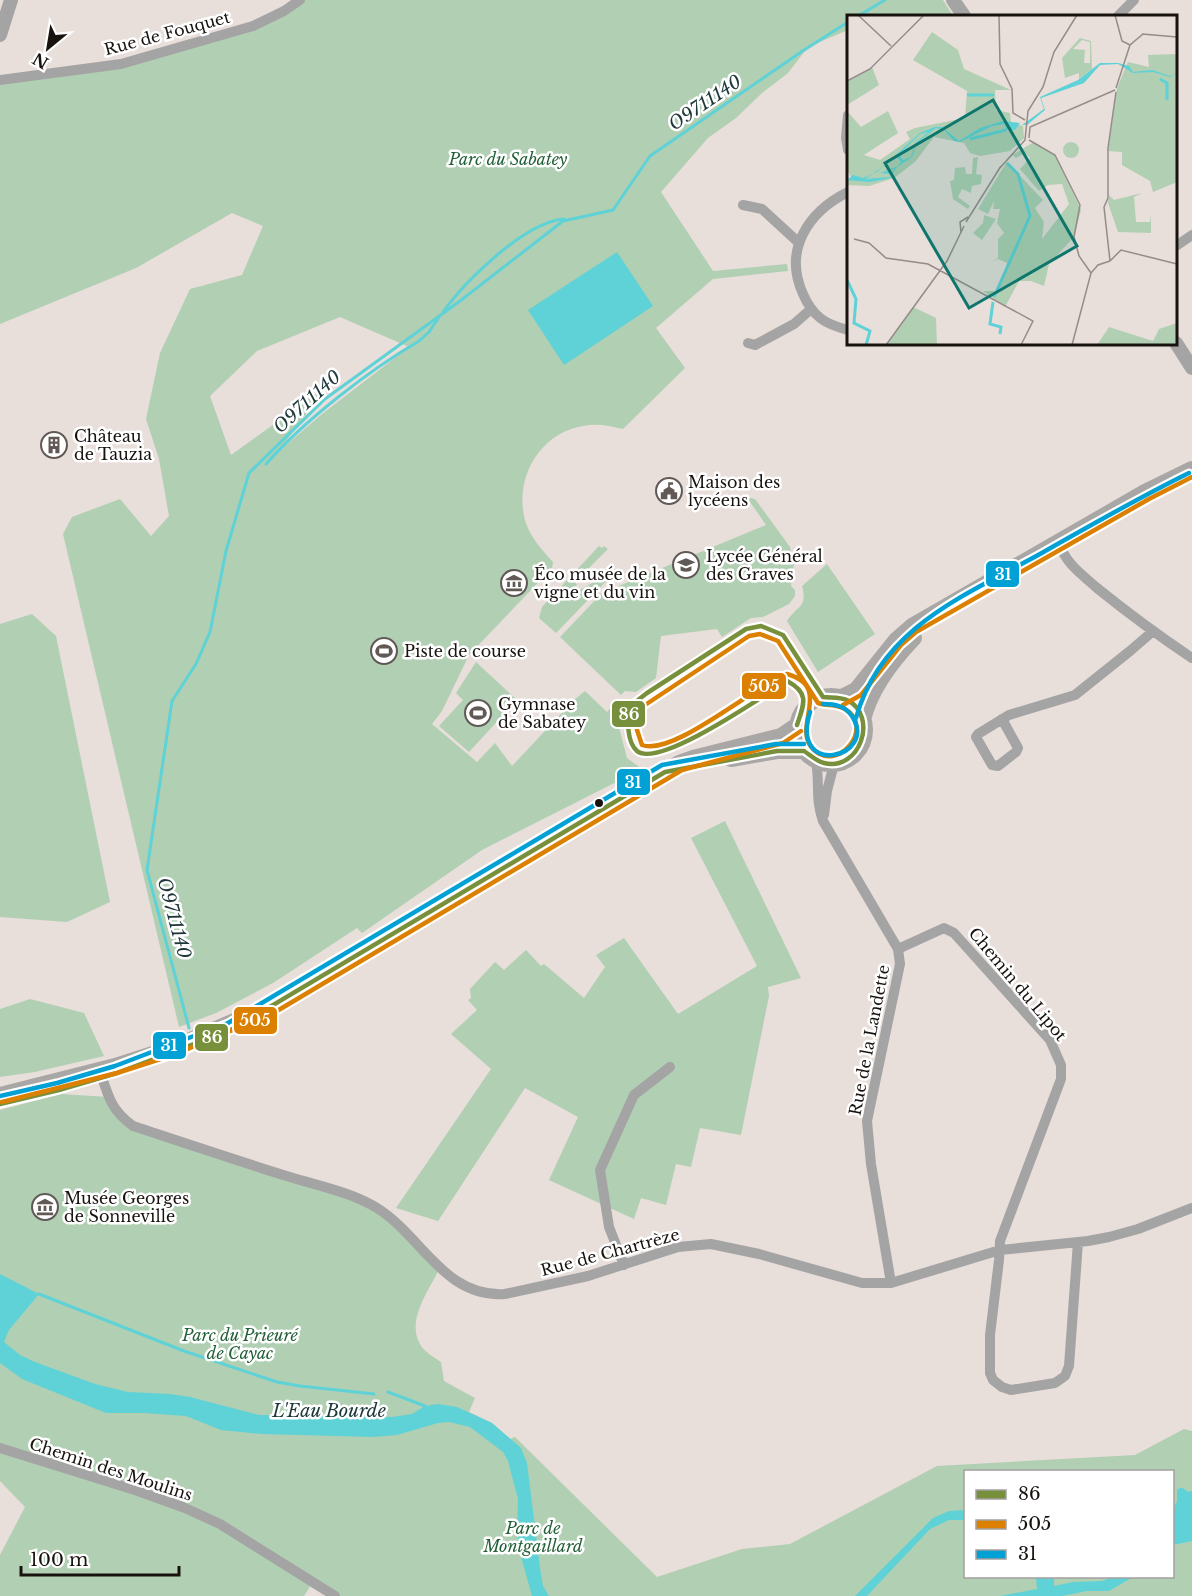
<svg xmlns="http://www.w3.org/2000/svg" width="1192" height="1596" font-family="'Libre Baskerville',serif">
	<rect width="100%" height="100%" fill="#e8deda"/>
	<path fill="#b1cfb3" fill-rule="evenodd" d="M 300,0 L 943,0 L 953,16 L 893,15 L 848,16 L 848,30 L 808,47 L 788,73 L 762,93 L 736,118 L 708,138 L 661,192 L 713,271 L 787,264 L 788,271 L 713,279 L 656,328 L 685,368 L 623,429 C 609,426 597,423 583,426 C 539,433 514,479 525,520 C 530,537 541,549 553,562 L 552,568 L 469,655 L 442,711 L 432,724 L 477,762 L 495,743 L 512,766 L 574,700 L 585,691 L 607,712 L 613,705 L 627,758 L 642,769 L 482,850 L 362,933 L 357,928 L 273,983 L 216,1013 L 179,1027 L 63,534 L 72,517 L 120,499 L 151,536 L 169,516 L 159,459 L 146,419 L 160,353 L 190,289 L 242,275 L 263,226 L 232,213 L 136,268 L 0,324 L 0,80 L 121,64 L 253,26 ZM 340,317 L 409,347 L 322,414 L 278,452 L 327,386 L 231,455 L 210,396 L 257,351 Z
		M 750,498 L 755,499 L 790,547 L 794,563 L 791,586 L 795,590 L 795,596 L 789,604 L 763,617 L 751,618 L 722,637 L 717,629 L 661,636 L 656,678 L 636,692 L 625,691 L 621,695 L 560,637 L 602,593 L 766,525 L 748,499 Z
		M 599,546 L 602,548 L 604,546 L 608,549 L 575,582 L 577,585 L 559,599 L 560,601 L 619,568 L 556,633 L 539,618 L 542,607 Z
		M 827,564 L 875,634 L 818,672 L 787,621 C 797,605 808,608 802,586 Z
		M 32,614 L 56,636 L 110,902 L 67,922 L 0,917 L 0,624 Z
		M 476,662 L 517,700 L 469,752 L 439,726 L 463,700 L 456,693 Z
		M 725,821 L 801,978 L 768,987 L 769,996 L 741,1135 L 700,1128 L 691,1167 L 676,1164 L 666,1205 L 641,1198 L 634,1219 L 549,1180 L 578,1117 L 525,1088 L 438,1221 L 396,1208 L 491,1069 L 451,1034 L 477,1010 L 468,1000 L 471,998 L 470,989 L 495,962 L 504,970 L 526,950 L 541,966 L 544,964 L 584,998 L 605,967 L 596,955 L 624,938 L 678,1014 L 757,966 L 691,838 Z
		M 30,999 L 84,1013 L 104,1056 L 35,1072 L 0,1077 L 0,1009 Z
		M 61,1094 L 108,1097 L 119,1116 L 375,1207 L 440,1268 C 429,1290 404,1323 422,1347 C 426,1353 435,1358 441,1362 L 444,1381 L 475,1398 L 469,1412 L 492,1423 L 510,1439 L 515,1437 L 657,1577 L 742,1549 L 790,1544 L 937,1466 L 1135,1455 L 1184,1429 L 1192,1431 L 1192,1596 L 335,1596 L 313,1582 L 304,1596 L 0,1596 L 0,1555 L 25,1507 L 0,1481 L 0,1110 ZM 966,1472 L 1172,1472 L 1172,1576 L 966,1576 Z"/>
	<path fill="#5ed2d6" d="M 617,252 L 653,306 L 564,365 L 528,310 Z
		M 0,1274 L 39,1294 L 9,1330 L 4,1342 L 20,1355 L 35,1362 L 95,1384 L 128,1392 L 170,1394 L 190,1397 L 259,1415 L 392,1417 L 412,1414 L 425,1406 L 438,1404 L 457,1407 L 492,1423 L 521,1448 L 527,1463 L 540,1568 L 543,1586 L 549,1596 L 532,1596 L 520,1553 L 517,1533 L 518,1499 L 508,1461 L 503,1452 L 470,1427 L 449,1422 L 438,1423 L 397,1435 L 373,1437 L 262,1434 L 221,1430 L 186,1416 L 144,1413 L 106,1413 L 22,1379 L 0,1363 Z
		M 1180,1488 L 1183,1488 L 1188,1492 L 1192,1491 L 1192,1541 L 1173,1545 L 1173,1508 L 1177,1502 L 1177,1490 Z
		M 965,1510 L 965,1520 L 949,1520 L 930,1529 L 867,1596 L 855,1596 L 933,1518 L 949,1511 Z
		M 1036,1577 L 1054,1577 L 1054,1586 L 1073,1582 L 1102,1581 L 1113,1577 L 1133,1577 L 1109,1591 L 1087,1591 L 1062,1596 L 1000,1596 L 1037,1589 Z"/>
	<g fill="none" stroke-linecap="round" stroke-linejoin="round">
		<path stroke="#5ed2d6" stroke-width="3" d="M 858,16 L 885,0
			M 443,312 C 465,281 525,222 564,219
			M 266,464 C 305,420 368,371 419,341 L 429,332 L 439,317
			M 189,1028 L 147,870 L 172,701 L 196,664 L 210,632 L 226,551 L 249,473 L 325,399 L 460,301 L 563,221 L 613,210 L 650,156 L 801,52 L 848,22
			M 39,1294 L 184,1351 L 277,1382 L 300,1386 L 374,1394
			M 388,1392 L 425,1406"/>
		<path stroke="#a5a4a4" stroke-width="10" d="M 1118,16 L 1134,0
			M 0,80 L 121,64 L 253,26 L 284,11 L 300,0
			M 848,115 L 846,138 L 848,150
			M 848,192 C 808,212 783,250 803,294 C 813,317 825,324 848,330
			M 743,205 L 762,209 L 798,242
			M 1176,246 L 1192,235
			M 748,343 L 755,345 L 794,324 L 810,310
			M 1062,550 C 1069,566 1085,577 1097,588 C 1128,613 1159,636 1192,658
			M 1002,719 L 1018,748 L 1016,752 L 998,766 L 992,765 L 976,737 L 978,734 L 1009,715 L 1075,695 L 1130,651 L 1152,632
			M 816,761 C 820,783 815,799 823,821 L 898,949 L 900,964 L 867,1121 L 871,1164 L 891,1283
			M 824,815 L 827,791 L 834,764
			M 898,949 L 944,928 L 954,933 L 1050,1040 L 1061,1065 L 1061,1079 L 1000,1241 L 999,1260 L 990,1335 L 990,1373 L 993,1380 L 1002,1387 L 1011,1390 L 1055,1383 L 1065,1376 L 1069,1366 L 1078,1242
			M 100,1071 C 108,1096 111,1110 133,1126 C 185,1143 238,1161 290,1177 C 319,1186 351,1192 377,1208 C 422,1236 444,1298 505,1294 L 588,1276 L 678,1247 L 711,1244 L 759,1254 L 862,1283 L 891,1283 L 1000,1250 L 1088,1241 L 1109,1237 L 1138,1229 L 1192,1208
			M 624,1265 L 609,1227 L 600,1170 L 634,1095 L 670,1067
			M 0,1448 L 135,1490 L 185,1508 L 220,1524 L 335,1596"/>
		<path stroke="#a5a4a4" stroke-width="14" d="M 953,0 L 964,16
			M 0,35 L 11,0
			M 1176,343 L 1192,368"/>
		<path stroke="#a9a7a5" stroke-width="16" d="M797 730a34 34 0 1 1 68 0a34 34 0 1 1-68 0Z
			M 840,698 L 856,690 L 896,640 L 912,626 L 1145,492 L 1192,469
			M 863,720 C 870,690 893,660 914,638
			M 731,759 L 777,751 L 804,751
			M 0,1095 L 115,1066 L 174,1047 L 274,1004 L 679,763 L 693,758 L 781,736 L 797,725"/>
		<defs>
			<path id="bus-1" d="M 797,725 C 804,704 810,693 787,681 C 764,695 659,769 637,751 C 626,741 628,720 629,707 L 647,693 L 746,629 L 761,626 L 783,635 L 823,697
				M 804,751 C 810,755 818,762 824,763 C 860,772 879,716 847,700 C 840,697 830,698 823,697
				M 0,1104 L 59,1090 L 117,1073 L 231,1030 L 665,772 L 777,751 L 804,751"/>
			<path id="bus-2" d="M 760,634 L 778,641 L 818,703 C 827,706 837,704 845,709 C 876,728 837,774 813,749 C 791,727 834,687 787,674 C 755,685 673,757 642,745 L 637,730 L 636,711 L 749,636 Z
				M 843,705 L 861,695 L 901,645 L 916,632 L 1149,499 L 1192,477
				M 2,1102 L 117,1073 L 176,1054 L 277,1011 L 682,770 L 783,743 L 801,731"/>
			<path id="bus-3" d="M 810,712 C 789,779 879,758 852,716 C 845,706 835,704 823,704
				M 856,718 C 881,627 966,595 1040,554 C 1089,526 1138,498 1189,473
				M 0,1096 L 57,1083 L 115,1066 L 228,1023 L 662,765 L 776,744 L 804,744"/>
		</defs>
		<use href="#bus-1" stroke="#fff" stroke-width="9"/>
		<use href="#bus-2" stroke="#fff" stroke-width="9"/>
		<use href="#bus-3" stroke="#fff" stroke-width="9"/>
		<use href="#bus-1" stroke="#78903c" stroke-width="4.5"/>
		<use href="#bus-2" stroke="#dc8002" stroke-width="4.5"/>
		<use href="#bus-3" stroke="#02a1d5" stroke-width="4.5"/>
	</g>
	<defs>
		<symbol id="building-ring" viewBox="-11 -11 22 22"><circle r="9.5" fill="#fff" stroke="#615956" stroke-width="1.5"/><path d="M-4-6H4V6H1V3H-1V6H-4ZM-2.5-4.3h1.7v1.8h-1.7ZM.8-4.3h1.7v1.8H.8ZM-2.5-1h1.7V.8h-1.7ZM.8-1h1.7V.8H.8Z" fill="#615956"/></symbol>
		<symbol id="civic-ring" viewBox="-11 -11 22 22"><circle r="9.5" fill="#fff" stroke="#615956" stroke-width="1.5"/><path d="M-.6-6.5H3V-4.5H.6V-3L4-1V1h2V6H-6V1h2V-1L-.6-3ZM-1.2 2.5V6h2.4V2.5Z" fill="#615956"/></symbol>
		<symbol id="school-ring" viewBox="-11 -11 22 22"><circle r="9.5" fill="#fff" stroke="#615956" stroke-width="1.5"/><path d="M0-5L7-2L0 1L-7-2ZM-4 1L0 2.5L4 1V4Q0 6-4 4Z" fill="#615956"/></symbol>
		<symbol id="museum-ring" viewBox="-11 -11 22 22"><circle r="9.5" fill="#fff" stroke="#615956" stroke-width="1.5"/><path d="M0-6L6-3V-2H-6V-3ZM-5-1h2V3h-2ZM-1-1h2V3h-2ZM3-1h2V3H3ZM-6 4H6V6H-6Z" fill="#615956"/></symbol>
		<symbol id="stadium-ring" viewBox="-11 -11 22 22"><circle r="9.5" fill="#fff" stroke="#615956" stroke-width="1.5"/><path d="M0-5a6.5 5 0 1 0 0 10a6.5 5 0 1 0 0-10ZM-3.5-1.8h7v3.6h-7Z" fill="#615956"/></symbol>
	</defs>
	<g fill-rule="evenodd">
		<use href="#building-ring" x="39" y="430" width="30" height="30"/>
		<use href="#civic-ring" x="654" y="476" width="30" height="30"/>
		<use href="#school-ring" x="671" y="550" width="30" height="30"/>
		<use href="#museum-ring" x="499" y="568" width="30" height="30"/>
		<use href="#stadium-ring" x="369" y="636" width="30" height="30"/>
		<use href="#stadium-ring" x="463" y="698" width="30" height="30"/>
		<use href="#museum-ring" x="30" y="1192" width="30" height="30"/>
	</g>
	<circle fill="#18120f" stroke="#fff" stroke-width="2" cx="599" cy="803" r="5"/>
	<g text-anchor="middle" stroke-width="5" stroke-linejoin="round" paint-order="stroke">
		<g font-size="16" fill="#18120f" stroke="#fff">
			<text transform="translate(167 33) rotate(-15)" y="6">Rue de Fouquet</text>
			<text transform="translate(1018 984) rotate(50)" y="6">Chemin du Lipot</text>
			<text transform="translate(869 1040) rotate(-79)" y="6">Rue de la Landette</text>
			<text transform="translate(610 1252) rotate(-15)" y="6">Rue de Chartrèze</text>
			<text transform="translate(111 1469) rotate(18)" y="6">Chemin des Moulins</text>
		</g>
		<g font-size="16" font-style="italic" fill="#215f36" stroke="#fff">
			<text x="508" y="165">Parc du Sabatey</text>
			<text x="240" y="1341">Parc du Prieuré<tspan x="240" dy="18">de Cayac</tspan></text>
			<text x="533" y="1534">Parc de<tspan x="533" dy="18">Montgaillard</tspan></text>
		</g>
		<g font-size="16" fill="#18120f" stroke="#fff" text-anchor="start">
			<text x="74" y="442">Château<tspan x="74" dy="18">de Tauzia</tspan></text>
			<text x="688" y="488">Maison des<tspan x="688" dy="18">lycéens</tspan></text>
			<text x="706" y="562">Lycée Général<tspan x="706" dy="18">des Graves</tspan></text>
			<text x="534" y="580">Éco musée de la<tspan x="534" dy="18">vigne et du vin</tspan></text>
			<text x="404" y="657">Piste de course</text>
			<text x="498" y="710">Gymnase<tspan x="498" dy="18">de Sabatey</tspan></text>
			<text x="64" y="1204">Musée Georges<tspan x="64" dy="18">de Sonneville</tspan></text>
		</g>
		<g font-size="18" font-style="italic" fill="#1e3739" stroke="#fff">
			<text transform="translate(705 103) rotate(-34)" y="6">O9711140</text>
			<text transform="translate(307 402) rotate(-42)" y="6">O9711140</text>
			<text transform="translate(174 918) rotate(75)" y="6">O9711140</text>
			<text x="329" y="1417">L'Eau Bourde</text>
		</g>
	</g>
	<g transform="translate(847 15)">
		<rect width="330" height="330" fill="#e8deda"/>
		<path d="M 85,17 L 111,35 L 117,54 L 164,75 L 148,75 L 149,95 L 163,98 L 164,108 L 176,111 L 177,123 L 163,136 L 133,141 L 123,138 L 117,128 L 87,122 L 68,147 L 47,163 L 22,171 L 0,170 L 0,164 L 5,164 L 0,154 L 0,96 L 14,112 L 41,96 L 51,118 L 17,140 L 33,145 L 63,124 L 59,117 L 68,113 L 118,103 L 120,76 L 66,45 ZM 233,23 L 244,26 L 245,54 L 232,64 L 232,58 L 218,63 L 215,43 ZM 235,25 L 243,27 L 243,48 L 237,48 L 238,35 L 226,34 ZM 330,39 L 330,167 L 306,177 L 303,166 L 275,150 L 275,137 L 261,136 L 270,73 L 281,47 L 302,52 L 301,40 ZM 25,52 L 32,70 L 0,90 L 0,67 ZM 187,127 L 208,140 L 234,195 L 227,222 L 202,249 L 197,271 L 184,266 L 172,266 L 158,292 L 136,276 L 149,276 L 158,255 L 160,248 L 151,244 L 144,247 L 151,243 L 151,224 L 157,218 L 150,208 L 153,194 L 146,194 L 147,186 L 141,199 L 131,194 L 154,156 L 160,147 L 196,185 L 188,193 L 197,207 L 195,224 L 222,189 L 215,169 L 201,170 L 192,176 L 173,154 L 183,143 L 178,138 L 169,143 L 165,140 ZM216 135a8 8 0 1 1 16 0a8 8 0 1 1-16 0ZM 131,142 L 129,159 L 135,160 L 134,169 L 125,171 L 124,178 L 115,174 L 111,182 L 123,191 L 121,194 L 106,184 L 103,166 L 107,165 L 108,153 L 118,152 L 119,159 L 125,159 L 126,143 ZM 295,178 L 287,182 L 289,207 L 303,207 L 304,199 L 304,218 L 271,217 L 261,188 L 262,180 L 267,185 ZM 137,200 L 149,204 L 135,225 L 126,218 L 136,208 ZM 66,292 L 89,303 L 90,330 L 39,330 ZM 330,308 L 330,330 L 250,330 L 262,312 L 306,326 L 312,314 Z" fill="#b1cfb3" fill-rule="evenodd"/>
		<path d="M 253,48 L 271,48 L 282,51 L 286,57 L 305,55 L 323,61 L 330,58 L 323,62 L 306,57 L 286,58 L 271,49 L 253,50 L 237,68 L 194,83 L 198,95 L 180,110 L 175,110 L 197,94 L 193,82 L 231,65 ZM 156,106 L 173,108 L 168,115 L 159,115 L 158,109 L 145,111 L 113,127 L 107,126 L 97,115 L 89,113 L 69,129 L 65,142 L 50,152 L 43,163 L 23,167 L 0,165 L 6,160 L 16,163 L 30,157 L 73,118 L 88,112 L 95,112 L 112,126 L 133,113 ZM 82,117 L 68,128 L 64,142 L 56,145 L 52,140 L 73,119 ZM 50,142 L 54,147 L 51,151 L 33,158 L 41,159 L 48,152 L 43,162 L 18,164 Z" fill="#5ed2d6" fill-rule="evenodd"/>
		<path fill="none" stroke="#5ed2d6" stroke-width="3" d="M 313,64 L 320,68 L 320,85M 120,80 L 147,80M 123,124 L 159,115M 0,265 L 9,284 L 7,308 L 23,316 L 19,330M 147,282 L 183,201 L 171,159 L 160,148M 146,287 L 143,309 L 154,312 L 153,319"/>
		<path fill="none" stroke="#958c89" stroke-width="1.5" d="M 11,0 L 44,31M 152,0 L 153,49 L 165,74 L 166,98 L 178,105M 268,0 L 275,26 L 283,30M 295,19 L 330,22M 0,66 L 23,54 L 77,0M 269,73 L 283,30 L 296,19M 182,123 L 183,112 L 268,75M 182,125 L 208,140 L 233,190 L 227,222 L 232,241 L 244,258M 152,154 L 178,125 L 181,96 L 196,72 L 207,37 L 230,0M 119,207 L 154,151M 114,217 L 113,207 L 121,202M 7,224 L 22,228 L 39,243 L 81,249 L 186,306 L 174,330M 263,246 L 257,192 L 261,183 L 261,133 L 269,77M 263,246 L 274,235 L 330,249M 39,330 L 100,246 L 117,211M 225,330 L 244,258 L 251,250 L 263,246"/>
		<path fill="#0f766e" fill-opacity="0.15" stroke="#0f766e" stroke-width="3" d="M 146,85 L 230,231 L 122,293 L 38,148 Z"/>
		<rect width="330" height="330" fill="none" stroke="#18120f" stroke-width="3"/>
	</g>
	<g stroke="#fff" stroke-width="2">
		<rect x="985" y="560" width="35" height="28" rx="6" fill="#02a1d5"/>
		<rect x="741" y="672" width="46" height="28" rx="6" fill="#dc8002"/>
		<rect x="611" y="700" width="35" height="28" rx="6" fill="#78903c"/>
		<rect x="616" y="768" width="35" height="28" rx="6" fill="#02a1d5"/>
		<rect x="233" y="1006" width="45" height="29" rx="6" fill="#dc8002"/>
		<rect x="194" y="1023" width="35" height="29" rx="6" fill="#78903c"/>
		<rect x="152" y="1031" width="35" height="29" rx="6" fill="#02a1d5"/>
	</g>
	<g font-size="16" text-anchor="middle" font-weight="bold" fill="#fff">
		<text x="1003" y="580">31</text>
		<text x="764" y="692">505</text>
		<text x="629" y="720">86</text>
		<text x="633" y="788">31</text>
		<text x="255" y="1026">505</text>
		<text x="212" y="1043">86</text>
		<text x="169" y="1051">31</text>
	</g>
	<rect x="964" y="1470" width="210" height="108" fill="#ffffff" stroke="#a3a09f" stroke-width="1.5"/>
	<rect x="976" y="1490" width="30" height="9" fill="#78903c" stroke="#a3a09f" stroke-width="1.5"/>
	<text x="1018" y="1500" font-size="18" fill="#18120f">86</text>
	<rect x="976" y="1520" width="30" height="9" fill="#dc8002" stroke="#a3a09f" stroke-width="1.5"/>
	<text x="1018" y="1530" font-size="18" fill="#18120f">505</text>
	<rect x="976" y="1550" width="30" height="9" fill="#02a1d5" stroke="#a3a09f" stroke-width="1.5"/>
	<text x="1018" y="1560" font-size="18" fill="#18120f">31</text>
	<g transform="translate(48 48) rotate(210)" stroke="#ffffff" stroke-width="4.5" paint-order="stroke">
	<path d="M0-4.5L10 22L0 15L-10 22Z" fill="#18120f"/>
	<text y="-9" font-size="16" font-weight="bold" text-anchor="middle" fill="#18120f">N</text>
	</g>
	<path d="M21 1566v9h158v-9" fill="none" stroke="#18120f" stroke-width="3"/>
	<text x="30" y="1566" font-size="18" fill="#18120f" stroke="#ffffff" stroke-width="4.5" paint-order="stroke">100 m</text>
</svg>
